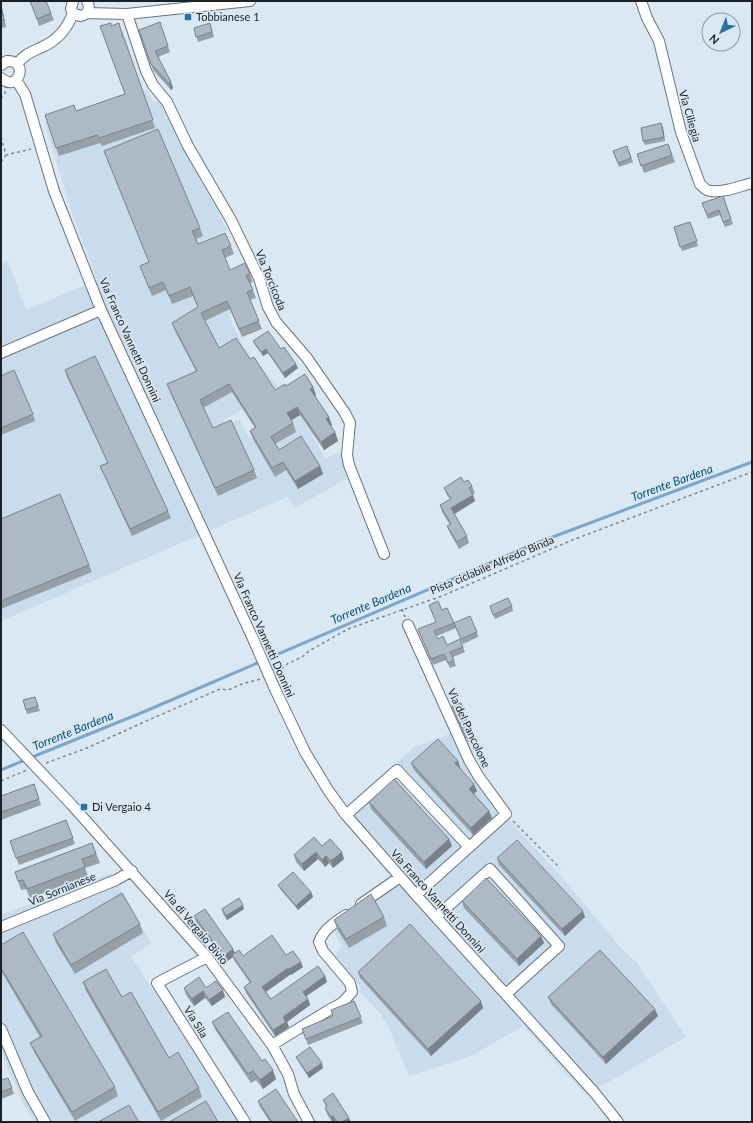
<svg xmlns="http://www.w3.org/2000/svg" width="753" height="1123" font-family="Lato,sans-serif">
	<rect width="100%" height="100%" fill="#dae8f3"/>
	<path fill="#c8dcec" d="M 147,90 L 153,102 L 159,100 L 227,230 L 199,242 L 210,268 L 239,310 L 228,315 L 243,346 L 279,388 L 224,420 L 226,426 L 239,419 L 249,438 L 298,411 L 325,458 L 341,452 L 346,479 L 295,508 L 287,497 L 1,621 L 1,263 L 8,261 L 26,310 L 97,280 L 72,213 L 44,121 Z
		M 452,733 L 498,809 L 563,878 L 620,947 L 637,963 L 686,1037 L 586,1095 L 523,1026 L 471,1056 L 409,1076 L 388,1026 L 379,1012 L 359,991 L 360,986 L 334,957 L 342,946 L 332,926 L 396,883 L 340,815 L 414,747 Z
		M 111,873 L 151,943 L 131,957 L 243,1122 L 34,1122 L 24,1105 L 1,1052 L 1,915 Z"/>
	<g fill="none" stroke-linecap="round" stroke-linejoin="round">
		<path stroke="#7ba7ca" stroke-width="3" d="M 30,758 L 141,713 L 534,544 L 752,462
			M 1,770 L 25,760"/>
		<defs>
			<path id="minor" d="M 73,1 L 71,9 L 73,13 L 80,16 C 88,15 91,8 87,1
				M 641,1 L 647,18 L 659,41 L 681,132 L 700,184 C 703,187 706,191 711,191 C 724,193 740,186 752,183
				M 87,13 L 127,14 L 250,1
				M 127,14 L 146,71 L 153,85 L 167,102 L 188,146 L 231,220 L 259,278 L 268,307 L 276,322 L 307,358 L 345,413 L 350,423 L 347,455 L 349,465 L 384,554
				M 17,64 C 24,55 29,53 40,48 C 57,41 67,30 73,13
				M 1,65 L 7,61 C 30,60 18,94 1,78
				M 16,80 L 25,94 L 54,191 L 101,310 L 254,641
				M 1,353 L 101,310
				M 408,625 L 469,760 L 479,777 L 506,814 L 416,895
				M 275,689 L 305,752 L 328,790 L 346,815 L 416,895 L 594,1092 L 618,1122
				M 1,730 L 71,804 L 207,957 L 272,1045 L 288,1074 L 294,1094 L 309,1122
				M 346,815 L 397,770 L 469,847
				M 361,904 L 400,877
				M 436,917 L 490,869 L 559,946 L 506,994
				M 1,927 L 116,880 L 132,871
				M 207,957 L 157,983 L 245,1122
				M 1,1029 L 28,1092 L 45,1122
				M 272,1045 L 329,1010 L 342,1003 L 352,992 L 350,983 L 323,951 L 319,942 C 323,930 335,922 346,915"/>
		</defs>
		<use href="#minor" stroke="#68747e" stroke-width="12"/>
		<path stroke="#7e878f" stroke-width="1.5" stroke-dasharray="3 3" stroke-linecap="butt" d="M 1,99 L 6,91
			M 1,137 L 6,155 L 31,149
			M 1,162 L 6,155
			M 402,609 L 405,617
			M 277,673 L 287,664 L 302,657 L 309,651 L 348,629 L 442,596 L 570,541 L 752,472
			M 46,763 L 87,748 L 144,722 L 220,689 L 228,690 L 242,684 L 261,679
			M 1,781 L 27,770
			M 513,821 L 560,868"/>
		<use href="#minor" stroke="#fff" stroke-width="10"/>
		<defs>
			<path id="minor-bridge" d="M 254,641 L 275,689"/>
		</defs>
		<use href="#minor-bridge" stroke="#68747e" stroke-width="12" stroke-linecap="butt"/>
		<use href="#minor-bridge" stroke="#fff" stroke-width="10"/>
	</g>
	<path fill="#95a0a9" d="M 30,1 L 51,13 L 54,20 L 39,26 Z
		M 1,3 L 6,27 L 1,28 Z
		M 160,22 L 170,52 L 158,57 L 173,88 L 171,90 L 153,70 L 139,30 Z
		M 210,23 L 214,37 L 198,42 L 194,28 Z
		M 112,26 L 122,31 L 155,128 L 102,146 L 100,143 L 59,156 L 45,115 L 76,111 L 125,94 Z
		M 661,123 L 663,128 L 665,141 L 645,145 L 643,141 Z
		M 668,144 L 675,162 L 644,173 L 637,154 Z
		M 627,146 L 633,162 L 619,167 L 613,151 Z
		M 104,151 L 200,228 L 203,236 L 196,239 L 198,244 L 231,246 L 234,254 L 225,258 L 230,270 L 250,274 L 253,282 L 250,283 L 256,298 L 250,300 L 262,329 L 242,337 L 230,309 L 205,321 L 219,348 L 250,359 L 275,390 L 286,386 L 313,387 L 316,395 L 315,396 L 332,425 L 331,426 L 335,432 L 338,441 L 324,450 L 300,415 L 292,420 L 296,432 L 275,444 L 279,450 L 320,466 L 323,474 L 298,489 L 286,470 L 275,477 L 253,439 L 250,431 L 255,428 L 232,392 L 203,408 L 213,428 L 254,470 L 257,478 L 218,496 L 170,392 L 167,384 L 196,371 L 175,331 L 172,323 L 198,307 L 193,296 L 172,304 L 166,290 L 152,296 L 140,266 L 149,262 Z
		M 723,196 L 733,224 L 725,227 L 720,215 L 708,219 L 702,203 Z
		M 690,222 L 698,246 L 682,251 L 674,227 Z
		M 253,341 L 281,349 L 298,368 L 285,378 L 268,353 L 263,356 L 255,345 Z
		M 65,370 L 168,511 L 171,518 L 132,536 L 103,473 L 100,466 L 108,463 L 67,377 Z
		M 1,376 L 33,414 L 35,421 L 1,435 Z
		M 464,482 L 472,486 L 475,493 L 472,494 L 475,501 L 454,514 L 467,536 L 469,543 L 459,549 L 450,533 L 447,526 L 450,525 L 442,512 L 440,505 L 450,499 L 447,495 L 444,488 Z
		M 1,519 L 89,565 L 92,572 L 1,609 Z
		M 490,606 L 512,606 L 513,611 L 495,619 Z
		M 442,610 L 454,623 L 477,632 L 478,637 L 463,644 L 456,628 L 437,636 L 438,639 L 447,645 L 463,647 L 465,652 L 453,657 L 456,666 L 450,668 L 446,660 L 433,665 L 418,629 L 436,622 Z
		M 35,697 L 40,711 L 27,714 L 23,700 Z
		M 461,703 L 474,740 L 468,742 L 452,706 Z
		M 458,761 L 460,768 L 477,791 L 474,794 L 489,811 L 492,818 L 473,835 L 414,770 L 411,763 Z
		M 34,784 L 41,805 L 1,820 L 1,796 Z
		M 369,802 L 449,839 L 452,846 L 426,869 L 371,809 Z
		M 66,820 L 75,844 L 19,865 L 16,858 Z
		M 92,843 L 100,863 L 85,868 L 88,876 L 30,898 L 26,889 L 21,890 L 15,872 Z
		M 322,846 L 344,859 L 333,868 L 329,863 L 325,867 L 318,859 L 304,871 L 296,862 L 294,855 Z
		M 497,858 L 585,917 L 565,936 L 499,865 Z
		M 278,885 L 311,892 L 313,897 L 298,910 L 280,889 Z
		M 462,901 L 541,936 L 544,943 L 519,966 L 464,908 Z
		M 222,909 L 244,909 L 227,920 L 223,914 Z
		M 194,916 L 233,949 L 235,953 L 243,956 L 286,955 L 303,967 L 291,975 L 291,974 L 266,992 L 271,999 L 325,976 L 327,982 L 306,996 L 308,999 L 310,1005 L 287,1022 L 289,1027 L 275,1036 L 246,993 L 244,987 L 250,983 L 234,960 L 233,957 L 226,962 L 196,922 Z
		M 384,917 L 387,926 L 349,948 L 337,929 L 334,920 Z
		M 140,924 L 143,933 L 75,974 L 56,943 L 53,934 Z
		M 1,945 L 115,1087 L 118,1096 L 75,1121 L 34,1052 L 30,1043 L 40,1037 L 1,971 Z
		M 358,972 L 483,1008 L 431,1056 L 360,978 Z
		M 83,982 L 122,997 L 169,1058 L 199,1088 L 202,1097 L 161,1121 L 86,991 Z
		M 184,988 L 206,988 L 225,997 L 212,1006 L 205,998 L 194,1006 L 186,995 Z
		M 548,997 L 658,1016 L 606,1064 L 551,1004 Z
		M 354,1001 L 363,1023 L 308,1045 L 302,1029 L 333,1016 Z
		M 212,1022 L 262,1061 L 276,1079 L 263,1089 L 256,1080 L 251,1083 L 216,1031 Z
		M 296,1057 L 323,1068 L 309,1078 L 298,1061 Z
		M 8,1078 L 14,1094 L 1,1099 L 1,1080 Z
		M 323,1100 L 351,1122 L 332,1122 L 327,1114 L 325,1108 L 326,1107 Z
		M 258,1101 L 298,1122 L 270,1122 L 260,1107 Z"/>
	<path fill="#79828a" d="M 1,3 L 6,27 L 4,20 L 1,8 Z
		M 171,82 L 173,88 L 171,90 L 169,83 Z
		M 661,123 L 663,128 L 665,141 L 664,137 Z
		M 266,349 L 268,353 L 263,356 L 261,352 Z
		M 296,364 L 298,368 L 285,378 L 283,373 Z
		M 313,387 L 316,395 L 313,397 L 310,389 Z
		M 297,407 L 300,415 L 290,421 L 287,413 Z
		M 329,417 L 332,425 L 329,427 L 326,419 Z
		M 335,432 L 338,441 L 324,450 L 321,442 Z
		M 320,466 L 323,474 L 298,489 L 295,481 Z
		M 473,495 L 475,501 L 453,515 L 451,508 Z
		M 458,761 L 460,767 L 458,770 L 455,763 Z
		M 474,784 L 477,791 L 472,795 L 469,789 Z
		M 489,811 L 492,818 L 473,835 L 471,828 Z
		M 449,839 L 452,846 L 426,869 L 424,862 Z
		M 316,852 L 318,859 L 304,871 L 302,864 Z
		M 342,852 L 344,859 L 333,868 L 331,861 Z
		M 326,856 L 329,863 L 325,867 L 322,860 Z
		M 311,892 L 313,897 L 298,910 L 296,906 Z
		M 243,905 L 244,909 L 227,920 L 226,916 Z
		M 583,911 L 585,917 L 565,936 L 562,929 Z
		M 541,936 L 544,943 L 519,966 L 517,959 Z
		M 233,949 L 236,955 L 232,955 L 233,957 L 226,962 L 224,956 Z
		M 301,962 L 303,967 L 291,975 L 289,969 Z
		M 288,968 L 291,974 L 264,993 L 262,987 Z
		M 325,976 L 327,982 L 305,997 L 303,992 Z
		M 223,990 L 225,997 L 212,1006 L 209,1000 Z
		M 203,991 L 205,998 L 194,1006 L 192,999 Z
		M 308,999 L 310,1005 L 287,1022 L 289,1027 L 275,1036 L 273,1030 L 283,1017 Z
		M 481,1001 L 483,1008 L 431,1056 L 428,1049 Z
		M 655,1009 L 658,1016 L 606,1064 L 603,1057 Z
		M 322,1063 L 323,1068 L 309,1078 L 307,1073 Z
		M 273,1070 L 276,1079 L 263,1089 L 260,1080 Z
		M 333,1116 L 335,1122 L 333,1122 L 331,1117 Z
		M 349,1118 L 351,1122 L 342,1122 Z"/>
	<path fill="#adbac5" stroke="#79828a" d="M 30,1 L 46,1 L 51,13 L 37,19 Z
		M 1,8 L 4,20 L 1,20 Z
		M 160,22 L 168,46 L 155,51 L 171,82 L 169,83 L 151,64 L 139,30 Z
		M 111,23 L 111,26 L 119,23 L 123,38 L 124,38 L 153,120 L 99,138 L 97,135 L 56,148 L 45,115 L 74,105 L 76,111 L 125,94 L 100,26 Z
		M 210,23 L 212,32 L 196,37 L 194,28 Z
		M 661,123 L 664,137 L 643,141 L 641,128 Z
		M 158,129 L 200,228 L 192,231 L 198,244 L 225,233 L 231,246 L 222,250 L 230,270 L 245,263 L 250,274 L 246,275 L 253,290 L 247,292 L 259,321 L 239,329 L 227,301 L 201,313 L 219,348 L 236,338 L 250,359 L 254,357 L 275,390 L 285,384 L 286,386 L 305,374 L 313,387 L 310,389 L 329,417 L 326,419 L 335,432 L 321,442 L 297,407 L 287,413 L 293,423 L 271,437 L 279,450 L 301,436 L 320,466 L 295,481 L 283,462 L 272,468 L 250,431 L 256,427 L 229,384 L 200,400 L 213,428 L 231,420 L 254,470 L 215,488 L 167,384 L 197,371 L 172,323 L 198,307 L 190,287 L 169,296 L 163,282 L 149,288 L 140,266 L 149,262 L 104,151 Z
		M 668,144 L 672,155 L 641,166 L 637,154 Z
		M 627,146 L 631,158 L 618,163 L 613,151 Z
		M 723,196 L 731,219 L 723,222 L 719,210 L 707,215 L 702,203 Z
		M 690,222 L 697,241 L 680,247 L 674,227 Z
		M 268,331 L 281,349 L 284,347 L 296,364 L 283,373 L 266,349 L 261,352 L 253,341 Z
		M 95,356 L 168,511 L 130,529 L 100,466 L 108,463 L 65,370 Z
		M 14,370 L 33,414 L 1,428 L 1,376 Z
		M 461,477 L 464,482 L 468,480 L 472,486 L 469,488 L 473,495 L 451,508 L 467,536 L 457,542 L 447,526 L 451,524 L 440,505 L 451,499 L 444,488 Z
		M 60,494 L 89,565 L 1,601 L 1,519 Z
		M 508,598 L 512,606 L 493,615 L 490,606 Z
		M 438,601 L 442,610 L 447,608 L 454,623 L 434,631 L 438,639 L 443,636 L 447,645 L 460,639 L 463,647 L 450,652 L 454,660 L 448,663 L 444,654 L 431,659 L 418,629 L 436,622 L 429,605 Z
		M 470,616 L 477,632 L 461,639 L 454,623 Z
		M 35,697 L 38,706 L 26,710 L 23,700 Z
		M 461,703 L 472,736 L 466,738 L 452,706 Z
		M 438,739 L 458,761 L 455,763 L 474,784 L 469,789 L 489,811 L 471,828 L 411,763 Z
		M 394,779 L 449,839 L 424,862 L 369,802 Z
		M 34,784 L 39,799 L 1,812 L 1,796 Z
		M 66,820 L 73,838 L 16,858 L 10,841 Z
		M 314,837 L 322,846 L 330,839 L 342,852 L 331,861 L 326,856 L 322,860 L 316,852 L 302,864 L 294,855 Z
		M 517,840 L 583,911 L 562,929 L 497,858 Z
		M 92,843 L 96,854 L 82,859 L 85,867 L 27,889 L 23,880 L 18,881 L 15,872 Z
		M 293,872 L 311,892 L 296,906 L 278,885 Z
		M 486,878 L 541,936 L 517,959 L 462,901 Z
		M 122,893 L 140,924 L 71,965 L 53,934 Z
		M 371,894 L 384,917 L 346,939 L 334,920 Z
		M 239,898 L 243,905 L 226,916 L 222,909 Z
		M 205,909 L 233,949 L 224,956 L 194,916 Z
		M 410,924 L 481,1001 L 428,1049 L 358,972 Z
		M 23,932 L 115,1087 L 72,1112 L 30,1043 L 42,1036 L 1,968 L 1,945 Z
		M 272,935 L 286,955 L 293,951 L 301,962 L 289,969 L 288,968 L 262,987 L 271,999 L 318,966 L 325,976 L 303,992 L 308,999 L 283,1017 L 286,1022 L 273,1030 L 244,987 L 251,982 L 232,955 L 239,950 L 243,956 Z
		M 600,950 L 655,1009 L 603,1057 L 548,997 Z
		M 106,969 L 122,997 L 131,992 L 169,1058 L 178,1052 L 199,1088 L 158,1112 L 83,982 Z
		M 199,977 L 206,988 L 216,981 L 223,990 L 209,1000 L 203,991 L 192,999 L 184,988 Z
		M 354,1001 L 361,1017 L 306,1039 L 302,1029 L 333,1016 L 331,1010 Z
		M 228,1012 L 262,1061 L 265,1059 L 273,1070 L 260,1080 L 253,1071 L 248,1074 L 212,1022 Z
		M 310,1047 L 322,1063 L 307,1073 L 296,1057 Z
		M 8,1078 L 12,1088 L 1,1092 L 1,1080 Z
		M 276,1089 L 298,1122 L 272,1122 L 258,1101 Z
		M 333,1093 L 349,1118 L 342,1122 L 337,1122 L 333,1116 L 331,1117 L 325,1108 L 327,1106 L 323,1100 Z
		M 206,1101 L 218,1122 L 169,1122 Z
		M 129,1105 L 139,1122 L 98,1122 Z"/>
	<g fill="#2773a6" stroke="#dae8f3" stroke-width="1.5">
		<rect x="184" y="13" width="8" height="8" rx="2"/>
		<rect x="80" y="803" width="8" height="8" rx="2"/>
	</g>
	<g text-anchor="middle" stroke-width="3.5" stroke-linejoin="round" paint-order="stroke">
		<g font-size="11" fill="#1b2024" stroke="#dae8f3" text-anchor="start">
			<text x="196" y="21">Tobbianese 1</text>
			<text x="92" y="811">Di Vergaio 4</text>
		</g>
		<g font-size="11" fill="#1b2024" stroke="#dae8f3">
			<text transform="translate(690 116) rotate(74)" y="4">Via Ciliegia</text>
			<text transform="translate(271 280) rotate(68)" y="4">Via Torcicoda</text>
			<text transform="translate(130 340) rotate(66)" y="4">Via Franco Vannetti Donnini</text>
			<text transform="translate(492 565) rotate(-23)" y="4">Pista ciclabile Alfredo Binda</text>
			<text transform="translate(264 635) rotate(66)" y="4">Via Franco Vannetti Donnini</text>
			<text transform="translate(469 728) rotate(65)" y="4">Via del Pancolone</text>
			<text transform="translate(62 889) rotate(-22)" y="4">Via Sornianese</text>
			<text transform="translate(438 901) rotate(48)" y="4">Via Franco Vannetti Donnini</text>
			<text transform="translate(196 927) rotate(50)" y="4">Via di Vergaio Bivio</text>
			<text transform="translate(196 1022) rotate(58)" y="4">Via Sila</text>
		</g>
		<g font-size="12" font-style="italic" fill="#00517e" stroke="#dae8f3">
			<text transform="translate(672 483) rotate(-20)" y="4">Torrente Bardena</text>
			<text transform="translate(371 604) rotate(-23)" y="4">Torrente Bardena</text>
			<text transform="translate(73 731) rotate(-22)" y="4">Torrente Bardena</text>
		</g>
	</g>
	<rect width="753" height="1123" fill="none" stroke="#1b2024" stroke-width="4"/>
	<g transform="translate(721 32) rotate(223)"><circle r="19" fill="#dae8f3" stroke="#8e98a0"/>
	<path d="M0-3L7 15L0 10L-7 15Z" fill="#2773a6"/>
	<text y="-6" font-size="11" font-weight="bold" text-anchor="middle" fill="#1b2024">N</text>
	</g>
</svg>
